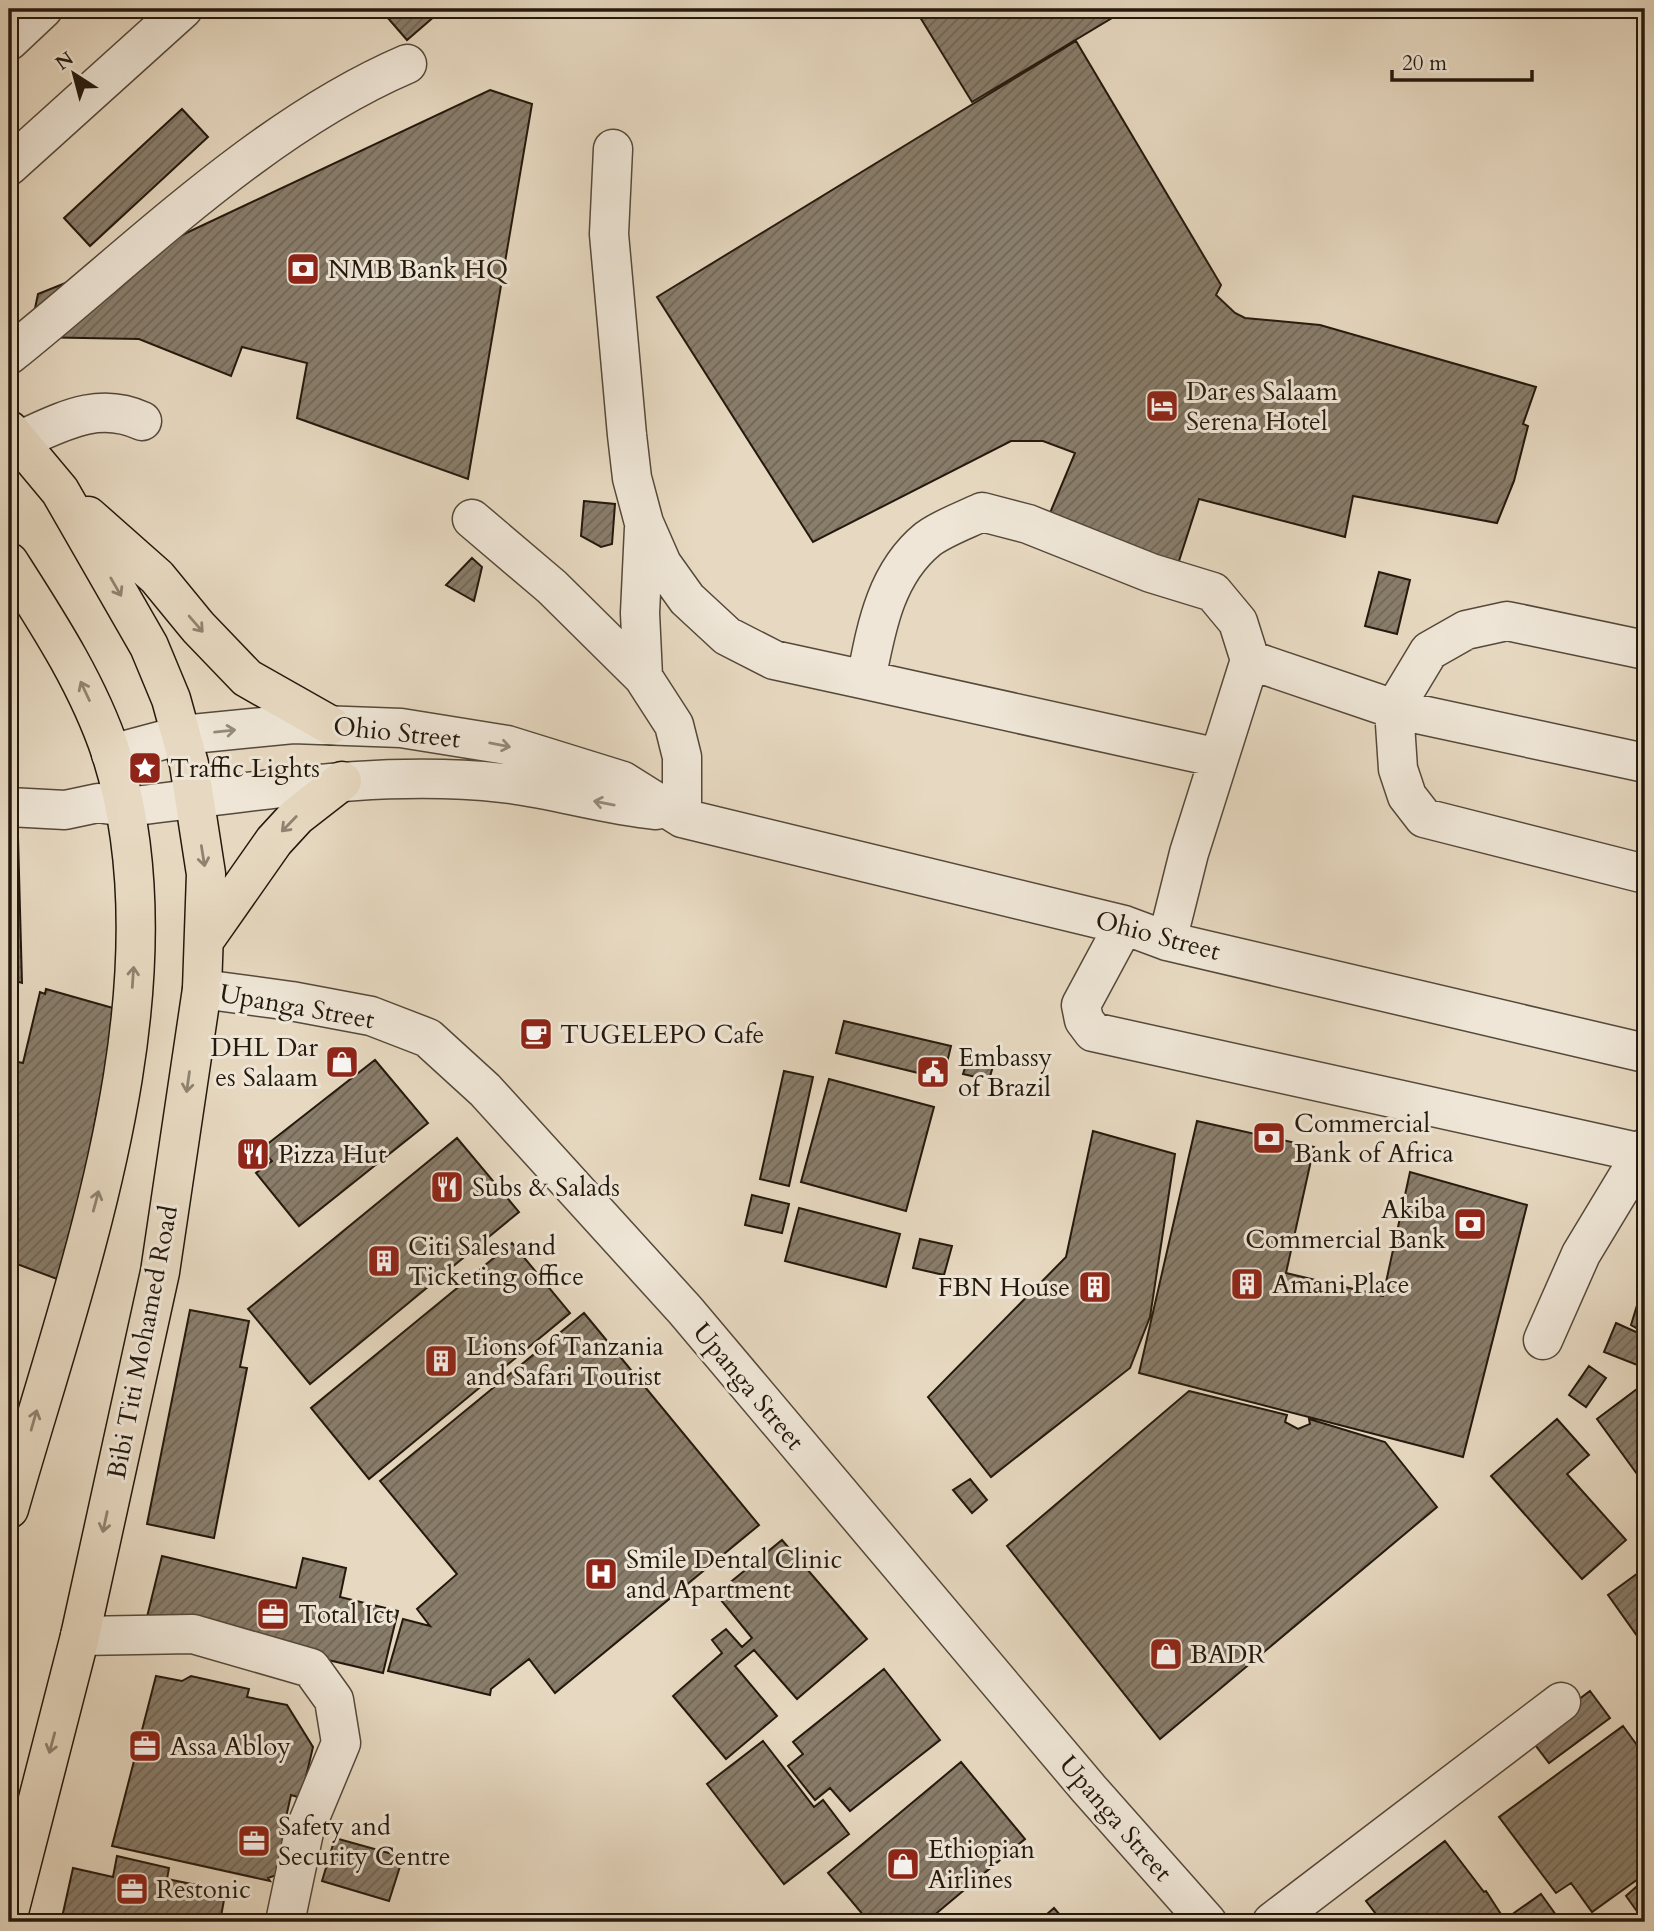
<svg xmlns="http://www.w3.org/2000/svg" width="1654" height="1931" font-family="Cardo,serif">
	<defs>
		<pattern id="building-hatch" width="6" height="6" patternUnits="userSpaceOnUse" patternTransform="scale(1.75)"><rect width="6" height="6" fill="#897d6b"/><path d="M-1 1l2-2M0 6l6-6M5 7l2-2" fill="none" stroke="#706656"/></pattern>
	</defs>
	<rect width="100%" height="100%" fill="#e7d9c1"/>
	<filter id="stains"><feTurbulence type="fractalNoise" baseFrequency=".00286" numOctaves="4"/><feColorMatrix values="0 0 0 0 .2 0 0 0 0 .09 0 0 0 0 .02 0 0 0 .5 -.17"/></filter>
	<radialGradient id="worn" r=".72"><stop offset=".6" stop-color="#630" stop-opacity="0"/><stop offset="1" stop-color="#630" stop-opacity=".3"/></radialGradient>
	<path fill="url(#building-hatch)" stroke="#24190d" stroke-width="2" d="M 380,9 L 443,9 L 407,40 Z
		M 915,9 L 1127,9 L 972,102 Z
		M 1076,41 L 1221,285 L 1216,295 L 1235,313 L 1245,318 L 1320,325 L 1536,387 L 1523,424 L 1528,426 L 1514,481 L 1497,523 L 1353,496 L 1345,537 L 1199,499 L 1178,564 L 1045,525 L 1075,453 L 1043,441 L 1011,441 L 813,542 L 657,297 Z
		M 490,90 L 532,104 L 468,479 L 297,418 L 307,363 L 242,347 L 231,376 L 139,339 L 29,337 L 38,294 L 165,243 Z
		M 182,109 L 208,137 L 90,246 L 64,218 Z
		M 584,501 L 615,504 L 612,544 L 601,547 L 581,536 Z
		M 472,558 L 482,567 L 474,601 L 446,585 Z
		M 1379,572 L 1410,580 L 1397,634 L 1365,626 Z
		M 18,837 L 22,983 L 9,979 L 9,838 Z
		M 46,989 L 120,1010 L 107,1085 L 98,1105 L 88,1164 L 57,1279 L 9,1261 L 9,1060 L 23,1063 L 40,992 L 45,994 Z
		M 844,1021 L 951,1046 L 943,1079 L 836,1053 Z
		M 970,1052 L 995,1059 L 989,1080 L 963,1074 Z
		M 375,1060 L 428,1123 L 299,1226 L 256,1173 L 272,1161 L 261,1149 Z
		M 784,1071 L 813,1077 L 789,1186 L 760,1179 Z
		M 829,1079 L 934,1107 L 906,1211 L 801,1182 Z
		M 1197,1121 L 1314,1147 L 1286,1273 L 1383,1296 L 1410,1172 L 1527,1205 L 1463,1457 L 1139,1373 Z
		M 1093,1131 L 1175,1154 L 1150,1317 L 1130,1368 L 991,1477 L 928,1397 L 1066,1257 Z
		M 457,1138 L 519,1212 L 310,1384 L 248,1309 Z
		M 752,1195 L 789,1204 L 782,1233 L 745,1225 Z
		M 799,1208 L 900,1234 L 886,1287 L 785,1261 Z
		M 920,1239 L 952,1246 L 944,1275 L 913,1268 Z
		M 512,1243 L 570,1313 L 369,1479 L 311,1408 Z
		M 1645,1279 L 1645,1333 L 1631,1325 Z
		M 190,1310 L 249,1321 L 240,1367 L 247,1368 L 214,1538 L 147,1524 Z
		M 584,1313 L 759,1525 L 555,1693 L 529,1659 L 491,1689 L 490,1695 L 388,1671 L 403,1619 L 430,1626 L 417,1609 L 457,1574 L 380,1481 Z
		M 1616,1323 L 1645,1336 L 1645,1368 L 1604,1352 Z
		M 1589,1366 L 1606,1378 L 1586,1407 L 1569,1395 Z
		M 1645,1383 L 1645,1485 L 1597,1419 Z
		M 1189,1391 L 1287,1415 L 1285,1422 L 1298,1429 L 1310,1424 L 1309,1419 L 1385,1442 L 1437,1507 L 1160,1739 L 1007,1546 Z
		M 1557,1419 L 1589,1455 L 1567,1474 L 1626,1540 L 1582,1579 L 1491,1476 Z
		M 970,1479 L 987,1500 L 972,1513 L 953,1490 Z
		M 782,1540 L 867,1639 L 797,1699 L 754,1650 L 735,1666 L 777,1716 L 726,1759 L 673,1696 L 722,1653 L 712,1640 L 726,1629 L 742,1647 L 752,1638 L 716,1594 Z
		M 162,1556 L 296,1588 L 303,1558 L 346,1568 L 340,1597 L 398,1611 L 383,1673 L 147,1617 Z
		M 1645,1568 L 1645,1647 L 1608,1595 Z
		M 884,1669 L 940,1740 L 850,1811 L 830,1788 L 815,1800 L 788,1766 L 803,1754 L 793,1742 Z
		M 156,1676 L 182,1681 L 191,1676 L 249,1689 L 247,1697 L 287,1705 L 313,1747 L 301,1798 L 291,1795 L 282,1835 L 294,1839 L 279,1874 L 268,1878 L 270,1881 L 112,1846 Z
		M 1590,1691 L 1610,1718 L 1549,1763 L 1529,1737 Z
		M 1623,1726 L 1645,1756 L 1645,1874 L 1592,1912 L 1571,1883 L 1556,1893 L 1499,1817 Z
		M 763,1741 L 814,1807 L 823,1800 L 849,1834 L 784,1884 L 707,1784 Z
		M 961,1762 L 1025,1839 L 926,1922 L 869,1922 L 828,1873 Z
		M 335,1838 L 403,1857 L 389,1901 L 322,1881 Z
		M 1445,1841 L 1484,1892 L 1486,1891 L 1506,1922 L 1382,1922 L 1366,1901 Z
		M 117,1856 L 169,1868 L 167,1879 L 197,1885 L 195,1893 L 224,1900 L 220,1922 L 61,1922 L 73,1868 L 113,1877 Z
		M 1645,1879 L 1645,1904 L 1636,1910 L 1626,1896 Z
		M 1541,1894 L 1561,1922 L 1521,1922 L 1514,1913 Z
		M 1054,1908 L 1066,1922 L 1038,1922 Z"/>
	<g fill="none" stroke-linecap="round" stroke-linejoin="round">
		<defs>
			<path id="minor" d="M 9,41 L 43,9
				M 613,149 L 609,234 L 627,435 L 632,478 L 644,523 L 662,564 L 687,599 L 727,636 L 774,660 L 866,680
				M 9,166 L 183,9
				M 9,355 C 133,256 260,127 407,64
				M 18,441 C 60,423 97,400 142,421
				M 472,519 L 552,587 L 643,677 L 674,725 L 682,757 L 682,818
				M 1645,650 L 1507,621 L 1466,630 L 1429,651 L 1394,709 L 1398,769 L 1407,796 L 1424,818 L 1645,874
				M 1250,660 L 1394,709 L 1645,763
				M 643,677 L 640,613 L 644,528
				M 111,754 L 182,735 L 293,724 L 401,728 L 507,745 L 623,781 L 682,818 L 1124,925 L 1167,941 L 1645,1053
				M 9,807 L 65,810 L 98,803 L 125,807 C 251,793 376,769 503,783 C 554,789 604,805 656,810
				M 1124,925 L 1081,1005 L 1084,1020 L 1093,1032 L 1642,1153
				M 1167,941 L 1189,853 L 1250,660 L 1238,622 L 1213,592 L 1151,573 L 1028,524 L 982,512 C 965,520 943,528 928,539 C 885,574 876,629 866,680 L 1219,758
				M 202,989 L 291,1001 L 371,1016 L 428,1038 L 485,1090 L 685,1310 L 1089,1789 L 1207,1922
				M 1543,1340 L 1581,1254 L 1645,1148
				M 80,1636 L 193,1634 L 311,1668 L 334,1700 L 341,1743 L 304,1832 L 285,1922
				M 1272,1922 L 1561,1702"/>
			<path id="highway" d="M 9,430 L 60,491 L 149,646 L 171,699 L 189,764 L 206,874 L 202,989 L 160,1272 L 80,1636 L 9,1912
				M 88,516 L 157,577 L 198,627 L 247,678 L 330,725
				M 9,562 C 48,623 88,684 111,753 C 186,989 74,1280 9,1509
				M 206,938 L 274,841 L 297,816 L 342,781"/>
		</defs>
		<use href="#minor" stroke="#55493a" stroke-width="41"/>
		<use href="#highway" stroke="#24190d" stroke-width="41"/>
		<use href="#minor" stroke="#efe6d7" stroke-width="38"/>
		<use href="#highway" stroke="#e7d9c1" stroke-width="38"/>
	</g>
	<defs><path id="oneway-shaft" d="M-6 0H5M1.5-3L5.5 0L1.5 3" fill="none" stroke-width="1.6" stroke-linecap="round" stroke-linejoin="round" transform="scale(1.75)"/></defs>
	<g stroke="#8f8370">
		<use href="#oneway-shaft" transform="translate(116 587) rotate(60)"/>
		<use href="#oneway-shaft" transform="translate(196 624) rotate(49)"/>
		<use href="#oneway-shaft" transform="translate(85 691) rotate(-115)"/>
		<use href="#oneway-shaft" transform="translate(289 824) rotate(134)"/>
		<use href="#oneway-shaft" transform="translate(203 856) rotate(81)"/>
		<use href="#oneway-shaft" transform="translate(133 977) rotate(-86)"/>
		<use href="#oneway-shaft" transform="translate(188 1082) rotate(98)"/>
		<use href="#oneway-shaft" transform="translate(96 1201) rotate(-75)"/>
		<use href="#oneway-shaft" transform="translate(34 1420) rotate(-74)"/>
		<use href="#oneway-shaft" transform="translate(105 1522) rotate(102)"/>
		<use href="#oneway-shaft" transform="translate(52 1743) rotate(105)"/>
	</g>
	<g stroke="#948a7c">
		<use href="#oneway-shaft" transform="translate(225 731) rotate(-6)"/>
		<use href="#oneway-shaft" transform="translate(500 745) rotate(11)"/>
		<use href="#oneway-shaft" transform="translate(604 803) rotate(-169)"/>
	</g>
	<defs>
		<symbol id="bank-square" viewBox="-11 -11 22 22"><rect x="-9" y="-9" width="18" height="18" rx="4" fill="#8f2418" stroke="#efe6d7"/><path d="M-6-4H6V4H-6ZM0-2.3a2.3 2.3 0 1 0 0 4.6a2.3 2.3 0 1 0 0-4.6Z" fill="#fff"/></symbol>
		<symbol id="hotel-square" viewBox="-11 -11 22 22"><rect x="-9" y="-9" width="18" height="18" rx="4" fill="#8f2418" stroke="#efe6d7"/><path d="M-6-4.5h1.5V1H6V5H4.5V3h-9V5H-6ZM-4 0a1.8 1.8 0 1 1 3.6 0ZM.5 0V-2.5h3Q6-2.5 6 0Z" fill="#fff"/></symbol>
		<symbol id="sight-square" viewBox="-11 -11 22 22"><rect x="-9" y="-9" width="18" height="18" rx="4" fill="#8f2418" stroke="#efe6d7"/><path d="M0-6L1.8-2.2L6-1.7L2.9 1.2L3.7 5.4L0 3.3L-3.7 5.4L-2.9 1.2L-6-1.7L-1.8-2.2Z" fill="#fff"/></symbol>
		<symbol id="cafe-square" viewBox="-11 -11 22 22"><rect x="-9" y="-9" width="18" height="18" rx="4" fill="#8f2418" stroke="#efe6d7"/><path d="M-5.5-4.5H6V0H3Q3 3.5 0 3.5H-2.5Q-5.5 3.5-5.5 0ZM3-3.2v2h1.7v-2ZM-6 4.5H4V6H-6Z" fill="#fff"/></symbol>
		<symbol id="shop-square" viewBox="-11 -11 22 22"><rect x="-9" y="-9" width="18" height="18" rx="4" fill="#8f2418" stroke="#efe6d7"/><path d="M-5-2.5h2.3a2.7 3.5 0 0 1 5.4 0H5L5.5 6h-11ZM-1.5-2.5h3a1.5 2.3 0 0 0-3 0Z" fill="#fff"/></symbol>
		<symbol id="civic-square" viewBox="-11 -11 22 22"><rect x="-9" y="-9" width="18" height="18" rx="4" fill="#8f2418" stroke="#efe6d7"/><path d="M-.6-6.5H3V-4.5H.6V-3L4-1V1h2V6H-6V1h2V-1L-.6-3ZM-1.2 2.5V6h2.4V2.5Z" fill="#fff"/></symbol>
		<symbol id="restaurant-square" viewBox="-11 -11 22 22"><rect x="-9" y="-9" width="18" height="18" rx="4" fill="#8f2418" stroke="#efe6d7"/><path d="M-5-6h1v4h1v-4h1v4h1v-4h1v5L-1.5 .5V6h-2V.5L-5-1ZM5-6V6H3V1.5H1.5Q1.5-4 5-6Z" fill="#fff"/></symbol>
		<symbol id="building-square" viewBox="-11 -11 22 22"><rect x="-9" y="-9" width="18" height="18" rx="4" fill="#8f2418" stroke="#efe6d7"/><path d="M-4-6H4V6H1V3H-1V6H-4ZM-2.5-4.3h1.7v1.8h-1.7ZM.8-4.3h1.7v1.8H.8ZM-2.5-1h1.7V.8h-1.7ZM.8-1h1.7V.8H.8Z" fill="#fff"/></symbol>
		<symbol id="hospital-square" viewBox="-11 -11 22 22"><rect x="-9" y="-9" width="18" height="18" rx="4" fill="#8f2418" stroke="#efe6d7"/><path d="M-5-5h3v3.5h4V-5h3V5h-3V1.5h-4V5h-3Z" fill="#fff"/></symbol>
		<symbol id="office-square" viewBox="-11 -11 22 22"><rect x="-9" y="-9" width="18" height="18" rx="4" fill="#8f2418" stroke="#efe6d7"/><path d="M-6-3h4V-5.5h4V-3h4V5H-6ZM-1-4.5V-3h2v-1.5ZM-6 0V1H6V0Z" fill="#fff"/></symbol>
	</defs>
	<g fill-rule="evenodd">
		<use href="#bank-square" x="284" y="250" width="38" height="38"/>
		<use href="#hotel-square" x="1143" y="387" width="38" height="38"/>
		<use href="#sight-square" x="126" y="749" width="38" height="38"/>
		<use href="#cafe-square" x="517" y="1015" width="38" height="38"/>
		<use href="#shop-square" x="323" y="1043" width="38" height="38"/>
		<use href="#civic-square" x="914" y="1053" width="38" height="38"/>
		<use href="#bank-square" x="1250" y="1119" width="38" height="38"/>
		<use href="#restaurant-square" x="234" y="1135" width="38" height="38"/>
		<use href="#restaurant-square" x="428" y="1168" width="38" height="38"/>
		<use href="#bank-square" x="1451" y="1205" width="38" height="38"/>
		<use href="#building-square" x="365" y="1242" width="38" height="38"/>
		<use href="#building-square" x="1228" y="1265" width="38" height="38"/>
		<use href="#building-square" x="1076" y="1268" width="38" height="38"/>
		<use href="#building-square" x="422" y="1342" width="38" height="38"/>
		<use href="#hospital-square" x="582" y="1555" width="38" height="38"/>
		<use href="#office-square" x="254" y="1595" width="38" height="38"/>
		<use href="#shop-square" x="1147" y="1635" width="38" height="38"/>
		<use href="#office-square" x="126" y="1727" width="38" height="38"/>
		<use href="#office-square" x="235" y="1822" width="38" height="38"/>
		<use href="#shop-square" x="884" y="1845" width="38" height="38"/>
		<use href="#office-square" x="113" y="1870" width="38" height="38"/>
	</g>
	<g text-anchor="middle" stroke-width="6" stroke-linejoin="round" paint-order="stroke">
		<g font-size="26" fill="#24190d" stroke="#efe6d7" text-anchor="start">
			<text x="328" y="278">NMB Bank HQ</text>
			<text x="1186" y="400">Dar es Salaam<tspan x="1186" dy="30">Serena Hotel</tspan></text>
			<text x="170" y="777">Traffic Lights</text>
			<text x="560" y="1043">TUGELEPO Cafe</text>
			<text x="318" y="1056" text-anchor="end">DHL Dar<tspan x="318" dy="30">es Salaam</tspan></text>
			<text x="958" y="1066">Embassy<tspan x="958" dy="30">of Brazil</tspan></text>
			<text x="1294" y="1132">Commercial<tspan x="1294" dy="30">Bank of Africa</tspan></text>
			<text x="278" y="1163">Pizza Hut</text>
			<text x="472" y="1196">Subs &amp; Salads</text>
			<text x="1446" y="1218" text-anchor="end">Akiba<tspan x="1446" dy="30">Commercial Bank</tspan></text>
			<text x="408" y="1255">Citi Sales and<tspan x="408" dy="30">Ticketing office</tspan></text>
			<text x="1272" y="1293">Amani Place</text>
			<text x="1070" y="1296" text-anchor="end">FBN House</text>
			<text x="466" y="1355">Lions of Tanzania<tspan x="466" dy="30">and Safari Tourist</tspan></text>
			<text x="626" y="1568">Smile Dental Clinic<tspan x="626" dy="30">and Apartment</tspan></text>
			<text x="298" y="1623">Total Ict</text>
			<text x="1190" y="1663">BADR</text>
			<text x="170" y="1755">Assa Abloy</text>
			<text x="278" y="1835">Safety and<tspan x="278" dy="30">Security Centre</tspan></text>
			<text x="928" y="1858">Ethiopian<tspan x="928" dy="30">Airlines</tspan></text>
			<text x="156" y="1898">Restonic</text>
		</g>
		<g font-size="26" fill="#24190d" stroke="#efe6d7">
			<text transform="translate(397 732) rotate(6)" y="9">Ohio Street</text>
			<text transform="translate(1158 935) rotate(15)" y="9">Ohio Street</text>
			<text transform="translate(297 1006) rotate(10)" y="9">Upanga Street</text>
			<text transform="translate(142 1342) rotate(-79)" y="9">Bibi Titi Mohamed Road</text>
			<text transform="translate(749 1386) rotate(50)" y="9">Upanga Street</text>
			<text transform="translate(1116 1818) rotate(49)" y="9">Upanga Street</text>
		</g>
	</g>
	<rect width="1654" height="1931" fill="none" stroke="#e7d9c1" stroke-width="35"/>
	<rect x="10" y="10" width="1633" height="1910" fill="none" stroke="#24190d" stroke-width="3.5"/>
	<rect x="18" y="18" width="1619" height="1896" fill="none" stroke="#24190d" stroke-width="2"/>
	<g transform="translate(74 74) rotate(324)" stroke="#efe6d7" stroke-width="5" paint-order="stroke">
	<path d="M0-5L12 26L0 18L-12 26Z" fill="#24190d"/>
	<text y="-10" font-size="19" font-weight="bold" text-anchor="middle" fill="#24190d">N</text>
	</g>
	<path d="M1392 70v10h140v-10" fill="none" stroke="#24190d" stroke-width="3.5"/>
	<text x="1402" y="70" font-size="21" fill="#24190d" stroke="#efe6d7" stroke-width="5" paint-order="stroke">20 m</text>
	<rect width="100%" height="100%" filter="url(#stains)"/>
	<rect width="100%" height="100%" fill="url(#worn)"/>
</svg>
